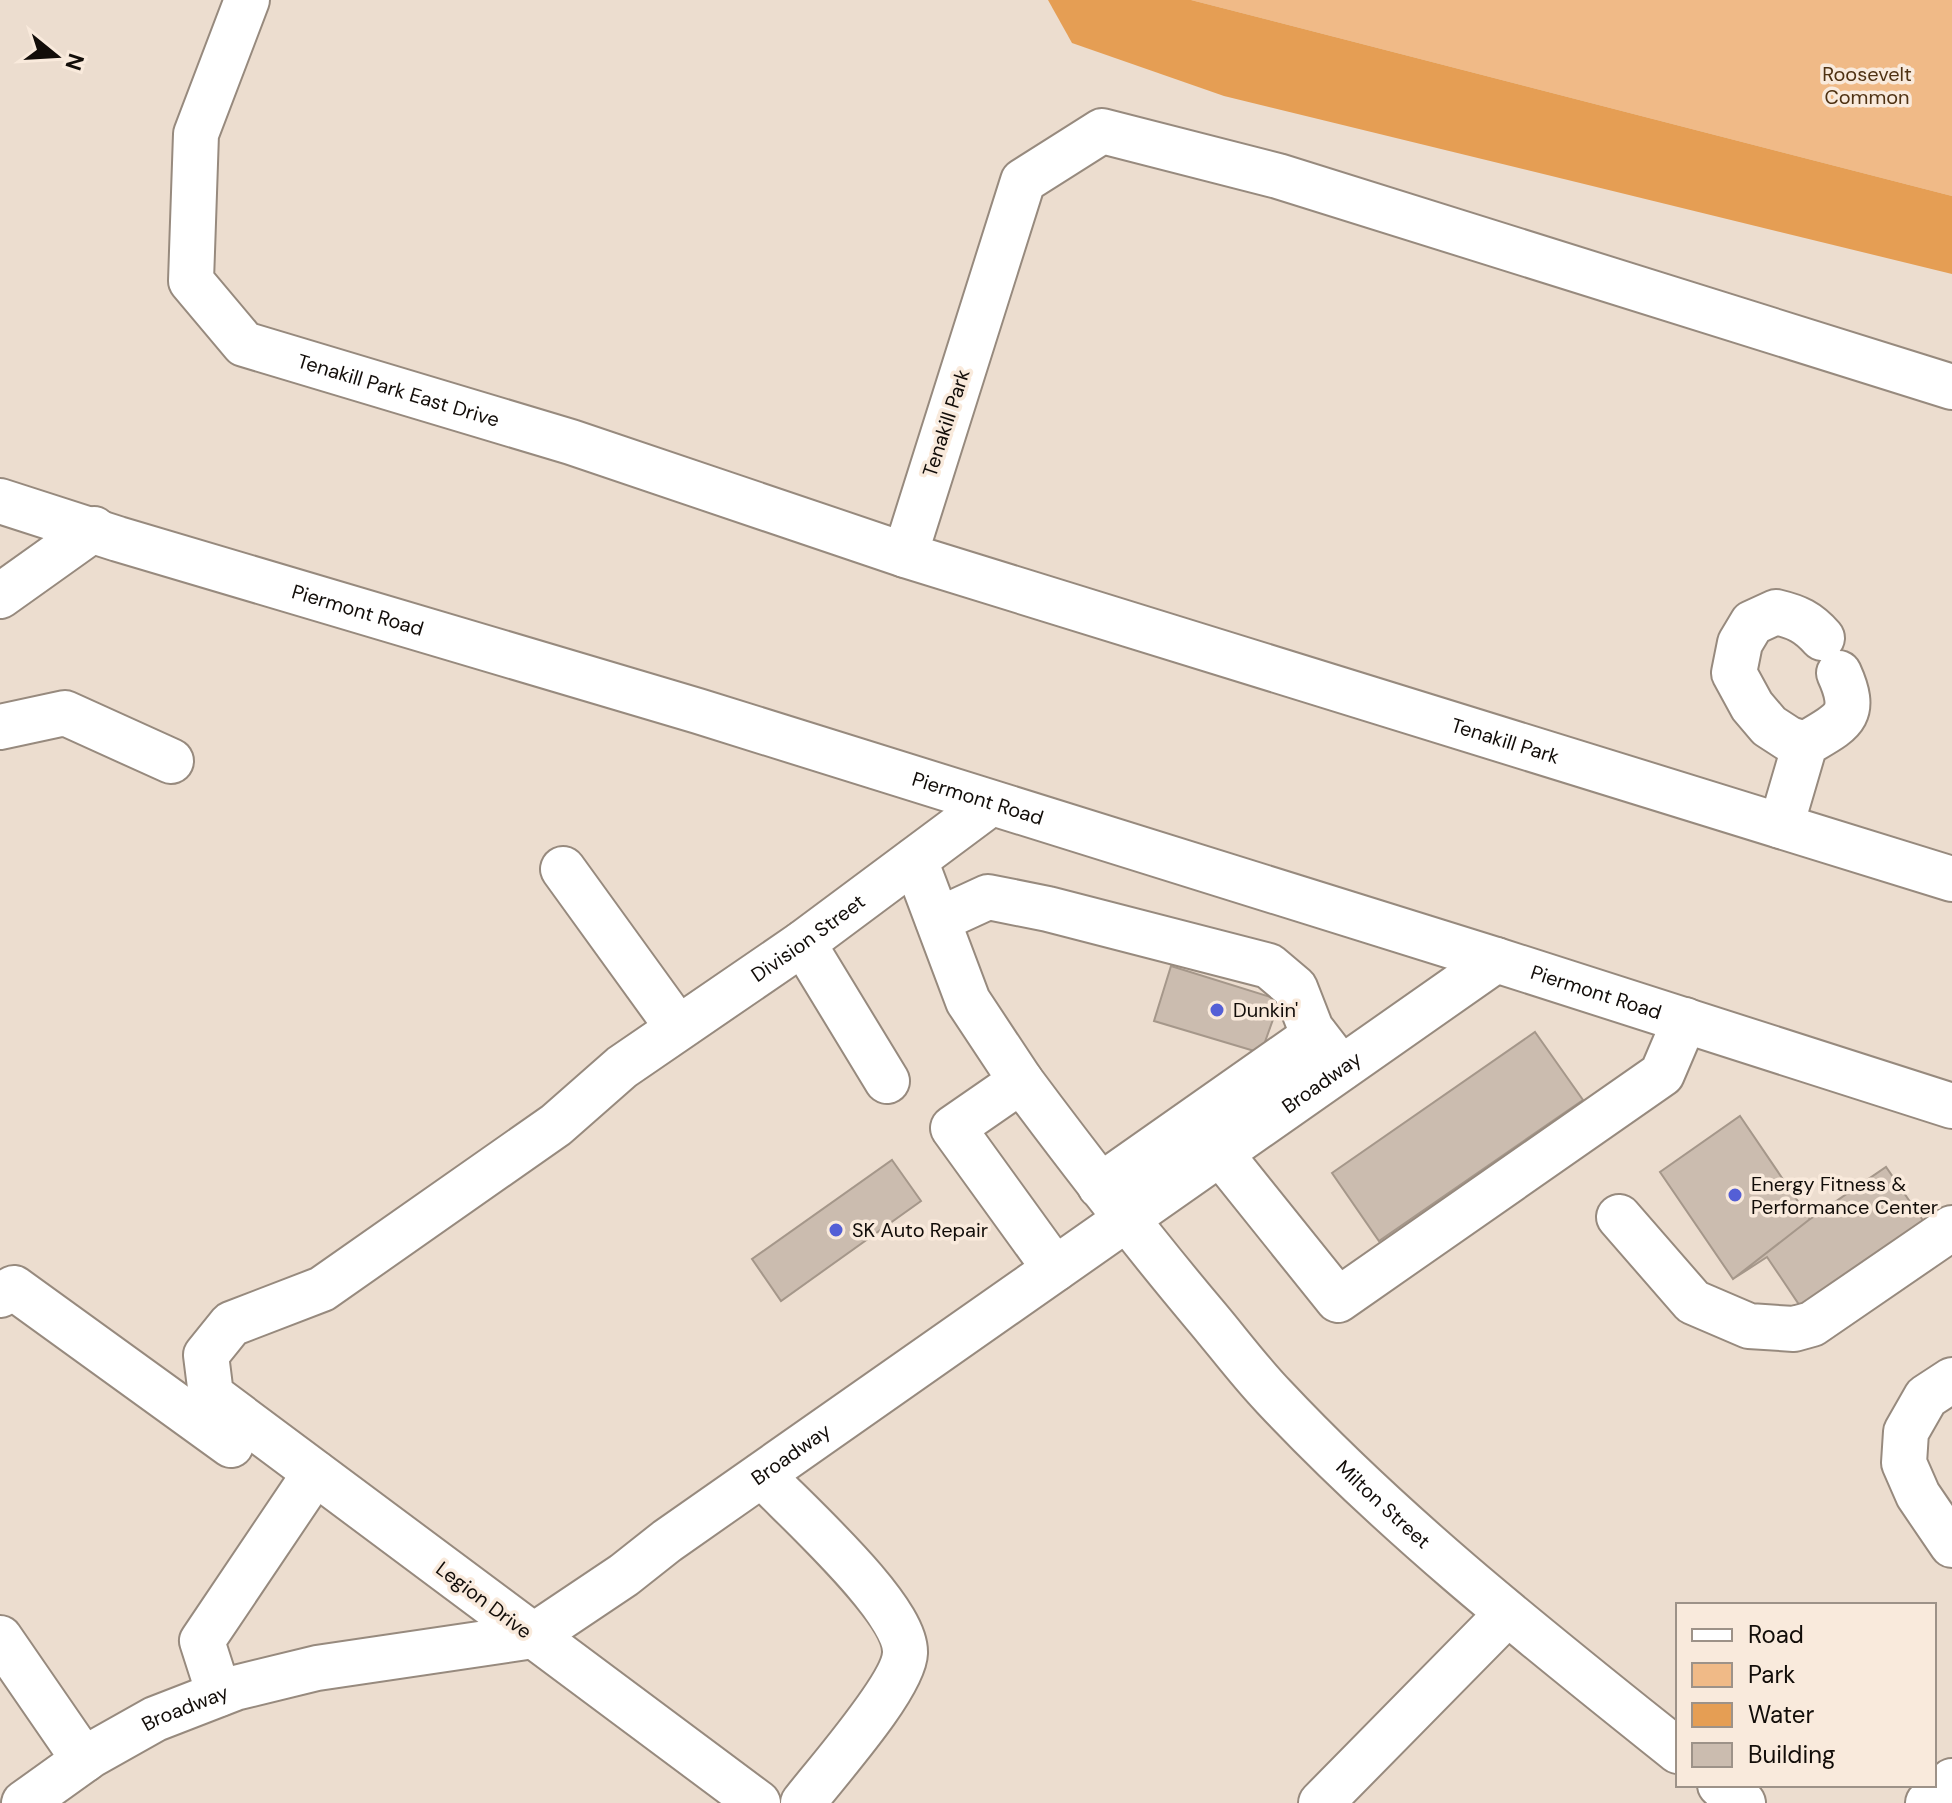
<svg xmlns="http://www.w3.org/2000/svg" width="1952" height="1803" font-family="'DM Sans',sans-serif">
	<rect width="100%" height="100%" fill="#ecddcf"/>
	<path fill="#f0ba87" d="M 1191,0 L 1952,0 L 1952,196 Z"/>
	<path fill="#e59e54" d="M 1048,0 L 1191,0 L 1952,196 L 1952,274 L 1224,96 L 1072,43 Z"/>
	<path fill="#cbbcaf" stroke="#a5978a" stroke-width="2" d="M 1171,966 L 1280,1000 L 1261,1053 L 1154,1021 Z
		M 1535,1032 L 1583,1100 L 1379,1241 L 1332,1173 Z
		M 1740,1116 L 1810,1219 L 1886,1167 L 1924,1222 L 1800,1306 L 1767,1257 L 1733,1279 L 1660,1172 Z
		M 1740,1116 L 1810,1219 L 1733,1279 L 1660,1172 Z
		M 1740,1116 L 1810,1219 L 1733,1279 L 1660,1172 Z
		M 892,1160 L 921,1201 L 781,1301 L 752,1259 Z"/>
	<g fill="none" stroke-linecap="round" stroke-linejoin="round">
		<defs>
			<g id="minor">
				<path id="s1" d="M 247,0 L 196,134 L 191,281 L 244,344 L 571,442 L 905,555"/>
				<path id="s2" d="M 1952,387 L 1278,176 L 1102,131 L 1023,181 L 905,555 L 1952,879"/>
				<path id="s3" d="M 0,501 L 118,539 L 698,711 L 1496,960 L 1952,1106"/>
				<path d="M 0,596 L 94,529"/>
				<path d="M 0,727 L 65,713 L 171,761"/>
				<path d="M 1805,744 L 1789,739 L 1769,726 L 1752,706 L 1734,673 L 1740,643 L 1752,623 L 1776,612 C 1797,617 1808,622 1822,638"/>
				<path d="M 1781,826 L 1805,744 C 1842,722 1859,717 1839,673"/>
				<path d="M 915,860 L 968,1001 L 1021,1081 L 953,1128 L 1055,1269"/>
				<path d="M 563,869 L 678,1028"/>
				<path d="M 938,920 L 988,897 L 1048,909 L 1269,966 L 1295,988 L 1311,1029 L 1341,1068"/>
				<path d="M 803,943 L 887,1081"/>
				<path id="s4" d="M 1021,1081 C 1080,1160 1140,1238 1204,1314 C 1227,1341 1249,1371 1274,1397 C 1397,1528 1538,1639 1678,1751"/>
				<path d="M 1220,1153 L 1338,1300 L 1662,1074 L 1685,1020"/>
				<path d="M 1100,1186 L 1315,1035"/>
				<path d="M 1619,1217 L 1693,1302 L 1749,1326 L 1794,1329 L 1812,1324 L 1952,1228"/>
				<path d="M 0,1295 L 14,1288 L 231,1445"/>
				<path d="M 1952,1380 L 1926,1397 L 1906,1432 L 1904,1463 L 1918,1495 L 1952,1545"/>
				<path d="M 762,1475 C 794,1509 907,1609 905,1653 C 904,1686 826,1773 803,1803"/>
				<path d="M 0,1638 L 84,1760"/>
				<path d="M 219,1694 L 202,1641 L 315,1473"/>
				<path d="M 1720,1785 L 1743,1803"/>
				<path id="s5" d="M 24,1803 L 91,1755 L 155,1719 L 235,1688 L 317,1668 L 533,1636 L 624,1575 L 667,1541 L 1496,960"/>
				<path id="s6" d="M 758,1803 L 211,1395 L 206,1355 L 231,1324 L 322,1289 L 556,1125 L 622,1067 L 803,943 L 991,803"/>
				<path d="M 1321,1803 L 1507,1614"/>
				<path d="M 1928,1803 L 1952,1781"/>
			</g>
		</defs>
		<use href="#minor" stroke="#978a7e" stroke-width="48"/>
		<use href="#minor" stroke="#fff" stroke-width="44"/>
	</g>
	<g fill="#545fd6" stroke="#f9eadc" stroke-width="3">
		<circle cx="1217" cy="1010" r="8"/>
		<circle cx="1735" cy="1195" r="8"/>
		<circle cx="836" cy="1230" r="8"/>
	</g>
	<g text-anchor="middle" stroke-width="7" stroke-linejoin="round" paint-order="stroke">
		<g font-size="20" fill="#4f3213" stroke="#f9eadc">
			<text x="1867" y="81">Roosevelt<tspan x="1867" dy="23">Common</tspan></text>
		</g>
		<g font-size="20" fill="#120d09" stroke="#f9eadc">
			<text dy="7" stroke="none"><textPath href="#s1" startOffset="534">Tenakill Park East Drive</textPath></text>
			<text transform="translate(946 423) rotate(-72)" y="7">Tenakill Park</text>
			<text dy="7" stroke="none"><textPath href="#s3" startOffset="374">Piermont Road</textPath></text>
			<text dy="7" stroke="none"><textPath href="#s2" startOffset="2002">Tenakill Park</textPath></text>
			<text dy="7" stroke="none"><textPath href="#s3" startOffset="1022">Piermont Road</textPath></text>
			<text dy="7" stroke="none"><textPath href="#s6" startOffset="1460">Division Street</textPath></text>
			<text dy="7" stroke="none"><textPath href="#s3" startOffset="1670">Piermont Road</textPath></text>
			<text dy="7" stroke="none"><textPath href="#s5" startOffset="1508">Broadway</textPath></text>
			<text dy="7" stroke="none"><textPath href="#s5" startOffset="860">Broadway</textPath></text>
			<text dy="7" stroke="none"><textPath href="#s4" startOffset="558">Milton Street</textPath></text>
			<text transform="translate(484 1600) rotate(37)" y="7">Legion Drive</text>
			<text dy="7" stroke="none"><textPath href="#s5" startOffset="188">Broadway</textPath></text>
		</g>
		<g font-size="20" fill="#120d09" stroke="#f9eadc" text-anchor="start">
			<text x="1233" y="1017">Dunkin'</text>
			<text x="1751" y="1191">Energy Fitness &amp;<tspan x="1751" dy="23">Performance Center</tspan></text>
			<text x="852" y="1237">SK Auto Repair</text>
		</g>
	</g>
	<rect x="1676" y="1603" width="260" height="184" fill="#f9eadc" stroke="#9d9288" stroke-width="2"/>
	<rect x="1692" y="1629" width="40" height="12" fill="#ffffff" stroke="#9d9288" stroke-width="2"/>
	<text x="1748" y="1643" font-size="24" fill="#120d09">Road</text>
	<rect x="1692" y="1663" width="40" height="24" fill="#f0ba87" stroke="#9d9288" stroke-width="2"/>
	<text x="1748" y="1683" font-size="24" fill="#120d09">Park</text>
	<rect x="1692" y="1703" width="40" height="24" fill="#e59e54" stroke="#9d9288" stroke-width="2"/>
	<text x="1748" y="1723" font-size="24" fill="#120d09">Water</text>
	<rect x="1692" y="1743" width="40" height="24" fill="#cbbcaf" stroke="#9d9288" stroke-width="2"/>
	<text x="1748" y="1763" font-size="24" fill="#120d09">Building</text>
	<g transform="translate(56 56) rotate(108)" stroke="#f9eadc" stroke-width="6" paint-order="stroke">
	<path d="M0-6L14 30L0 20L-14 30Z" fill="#120d09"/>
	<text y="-12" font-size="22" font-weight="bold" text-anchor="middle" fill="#120d09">N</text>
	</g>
</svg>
